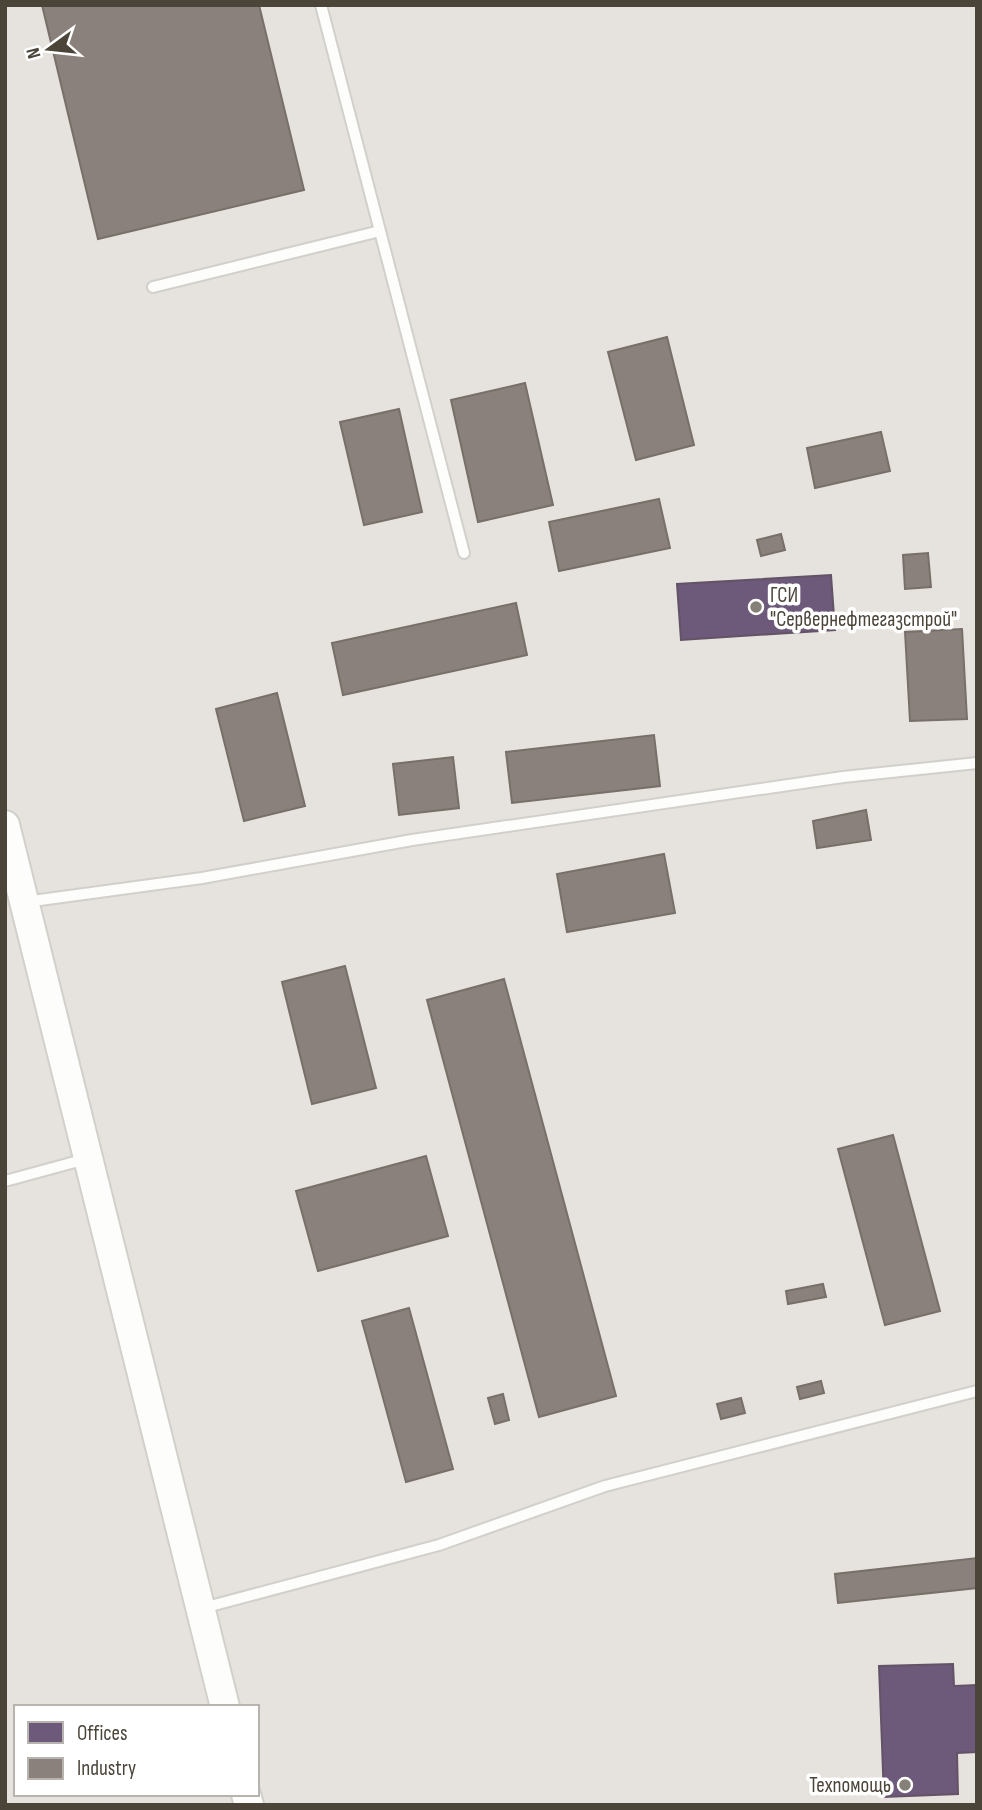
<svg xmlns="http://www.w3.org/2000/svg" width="982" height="1810" font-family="'Sofia Sans Condensed',sans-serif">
	<rect width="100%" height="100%" fill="#f4f2ee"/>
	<path fill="#e6e2de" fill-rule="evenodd" d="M 5,5 L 977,5 L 977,1805 L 5,1805 ZM 16,1707 L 257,1707 L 257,1794 L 16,1794 Z"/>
	<path fill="#e6e3df" d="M 11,902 L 59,1094 L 20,1104 L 5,1050 L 5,903 Z"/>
	<path fill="#6d597a" stroke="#635366" stroke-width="2" d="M 831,575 L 835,630 L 681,640 L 677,584 Z
		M 953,1664 L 954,1686 L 977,1685 L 977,1752 L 957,1753 L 958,1794 L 884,1797 L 879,1666 Z"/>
	<path fill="#8a817c" stroke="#776f68" stroke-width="2" d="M 42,5 L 259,5 L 304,190 L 98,239 Z
		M 667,337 L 694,445 L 636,460 L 608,352 Z
		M 525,383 L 553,505 L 478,522 L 451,400 Z
		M 399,409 L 422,512 L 364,525 L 340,422 Z
		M 881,432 L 890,471 L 815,488 L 807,448 Z
		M 659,499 L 670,548 L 559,571 L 549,522 Z
		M 781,534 L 785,550 L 761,556 L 757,540 Z
		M 928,553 L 931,587 L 905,589 L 903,555 Z
		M 516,603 L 527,655 L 343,695 L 332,643 Z
		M 962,629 L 967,719 L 910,721 L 905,632 Z
		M 277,693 L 305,806 L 244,821 L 216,709 Z
		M 654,735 L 660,786 L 512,803 L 506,752 Z
		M 453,757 L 459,808 L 399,815 L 393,764 Z
		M 866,810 L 871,840 L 817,848 L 813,821 Z
		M 664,854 L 675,913 L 567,932 L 557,874 Z
		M 345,966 L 376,1088 L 312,1104 L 282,982 Z
		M 504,979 L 616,1396 L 539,1417 L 427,1000 Z
		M 893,1135 L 940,1311 L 885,1325 L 838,1149 Z
		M 426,1156 L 448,1236 L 318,1271 L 296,1191 Z
		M 823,1284 L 826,1297 L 788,1304 L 786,1291 Z
		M 409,1308 L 453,1469 L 406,1482 L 362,1321 Z
		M 821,1381 L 824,1393 L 800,1399 L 797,1387 Z
		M 503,1394 L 509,1420 L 495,1424 L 488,1398 Z
		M 741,1398 L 745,1413 L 721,1419 L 717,1404 Z
		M 977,1558 L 977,1588 L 838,1603 L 835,1574 Z"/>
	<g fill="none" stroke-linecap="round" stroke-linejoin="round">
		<defs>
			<path id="service" d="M 321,5 L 464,553
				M 153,287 L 380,231
				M 25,902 L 202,878 L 412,840 L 843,777 L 977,763
				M 5,1181 L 86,1159
				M 203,1608 L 439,1545 L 605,1486 L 977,1391"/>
			<path id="tertiary" d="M 5,825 L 225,1707
				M 246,1794 L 249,1805"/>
		</defs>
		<use href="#service" stroke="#d2d0cb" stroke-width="14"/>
		<use href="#tertiary" stroke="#d2d0cb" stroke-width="32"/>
		<use href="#service" stroke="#fdfdfc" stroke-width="10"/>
		<use href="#tertiary" stroke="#fdfdfc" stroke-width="28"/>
	</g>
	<g fill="#868178" stroke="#fff" stroke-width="2.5">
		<circle cx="756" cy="607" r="7"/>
		<circle cx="905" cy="1785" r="7"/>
	</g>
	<g text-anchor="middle" stroke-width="7" stroke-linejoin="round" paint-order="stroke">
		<g font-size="21" fill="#4b4439" stroke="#fff" text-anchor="start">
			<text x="770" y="602">ГСИ<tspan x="770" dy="24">"Сервернефтегазстрой"</tspan></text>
			<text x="891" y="1792" text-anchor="end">Техпомощь</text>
		</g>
	</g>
	<rect width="982" height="1810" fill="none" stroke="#4b4439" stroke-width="14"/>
	<rect x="14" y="1705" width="245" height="91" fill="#ffffff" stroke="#b7b4b0" stroke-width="2"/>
	<rect x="28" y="1722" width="35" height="21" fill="#6d597a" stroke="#b7b4b0" stroke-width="2"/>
	<text x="77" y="1740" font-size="21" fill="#4b4439">Offices</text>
	<rect x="28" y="1758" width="35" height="21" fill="#8a817c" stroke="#b7b4b0" stroke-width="2"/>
	<text x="77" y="1775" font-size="21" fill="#4b4439">Industry</text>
	<g transform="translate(49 49) rotate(255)" stroke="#ffffff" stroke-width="5" paint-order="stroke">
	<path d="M0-5L12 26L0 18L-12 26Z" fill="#4b4439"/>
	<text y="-10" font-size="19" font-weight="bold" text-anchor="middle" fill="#4b4439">N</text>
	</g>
</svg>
